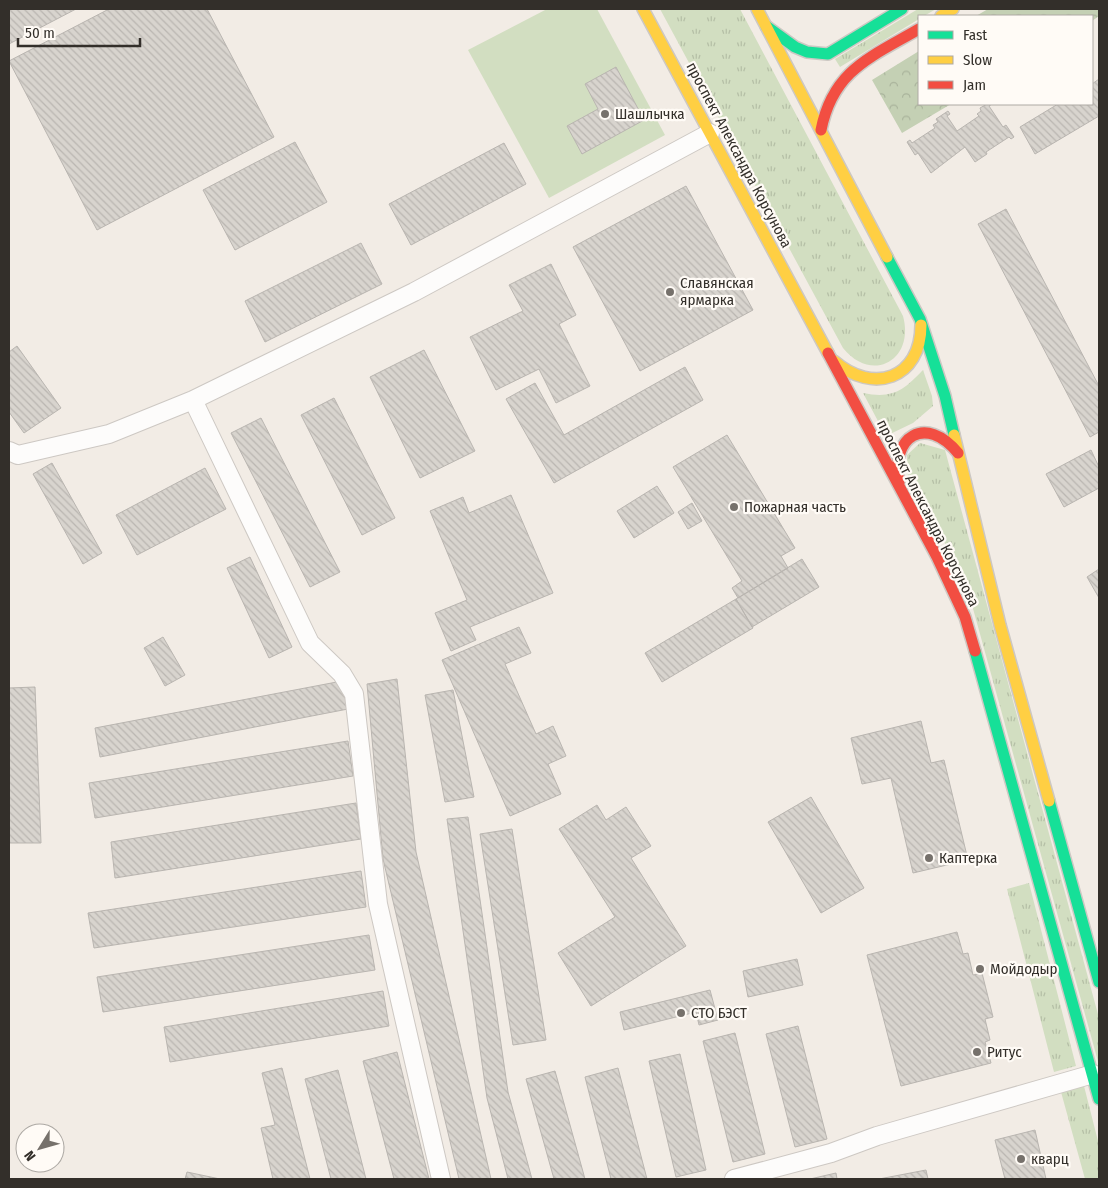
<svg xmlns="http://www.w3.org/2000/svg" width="1108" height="1188" font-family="'Fira Sans Condensed',sans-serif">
	<defs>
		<pattern id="grass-tufts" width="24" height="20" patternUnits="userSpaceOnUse" patternTransform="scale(1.25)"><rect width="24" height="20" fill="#d2dec1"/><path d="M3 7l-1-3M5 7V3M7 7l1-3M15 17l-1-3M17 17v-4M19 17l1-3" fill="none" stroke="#b5bfa6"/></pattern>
		<pattern id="forest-crowns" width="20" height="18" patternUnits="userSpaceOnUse" patternTransform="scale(1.25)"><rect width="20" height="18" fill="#c4d0b4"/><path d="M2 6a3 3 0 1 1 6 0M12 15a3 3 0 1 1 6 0" fill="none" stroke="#a9b39b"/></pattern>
		<pattern id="building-back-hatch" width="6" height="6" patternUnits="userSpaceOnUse" patternTransform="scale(1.25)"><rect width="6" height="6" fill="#d8d4ce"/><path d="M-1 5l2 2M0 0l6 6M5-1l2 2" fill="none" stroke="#bab6b1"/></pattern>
	</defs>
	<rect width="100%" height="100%" fill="#f2ece5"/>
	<path fill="url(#grass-tufts)" d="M 660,9 L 740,9 L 903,316 C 915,360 872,384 843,348 Z
		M 918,9 L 936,9 L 924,16 L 919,16 L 919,19 L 840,67 L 835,59 Z
		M 923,370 L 932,396 L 933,406 L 913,423 L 886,436 L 863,393 C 892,399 903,391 923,370 Z
		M 920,443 L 945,450 L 1099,1018 L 1099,1065 L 972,605 L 949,551 L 907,473 L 907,455 Z
		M 1029,883 L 1076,1066 L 1054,1072 L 1007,889 Z
		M 1084,1086 L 1099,1145 L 1099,1179 L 1085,1179 L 1061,1092 Z"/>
	<path fill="url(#forest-crowns)" d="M 988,9 L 1099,9 L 1099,16 L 1092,21 L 1092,16 L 976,16 Z
		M 919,51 L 919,104 L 951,104 L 902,133 L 872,80 Z"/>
	<path fill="#d2dec1" d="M 547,9 L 597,9 L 665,135 L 549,198 L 468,50 Z"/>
	<path fill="url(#building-back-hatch)" stroke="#b9b5b0" d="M 9,9 L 76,9 L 9,44 Z
		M 109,9 L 207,9 L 274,137 L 97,230 L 9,61 Z
		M 616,67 L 644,120 L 582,154 L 567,126 L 598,109 L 585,84 Z
		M 1099,79 L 1099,116 L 1035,154 L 1020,127 L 1058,104 L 1092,104 L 1092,84 Z
		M 987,104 L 992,104 L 989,106 L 1003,127 L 1006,125 L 1014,137 L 1011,139 L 1009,137 L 986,152 L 987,154 L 975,162 L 965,147 L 931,173 L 918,153 L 915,155 L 907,142 L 910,140 L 912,143 L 935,128 L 933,125 L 938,122 L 936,119 L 948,111 L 950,114 L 947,116 L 957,131 L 979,116 L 977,114 L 981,111 L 980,108 Z
		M 295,142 L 327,202 L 235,250 L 203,190 Z
		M 504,143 L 526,184 L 411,245 L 389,204 Z
		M 686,186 L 753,310 L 640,371 L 573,247 Z
		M 1006,209 L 1099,386 L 1099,432 L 1090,437 L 978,224 Z
		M 361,243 L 382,284 L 265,342 L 245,301 Z
		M 551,264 L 576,315 L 559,324 L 590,386 L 556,403 L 539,369 L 496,390 L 470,337 L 523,311 L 509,285 Z
		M 17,346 L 61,408 L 24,433 L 9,412 L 9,352 Z
		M 424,350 L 475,451 L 420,478 L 370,377 Z
		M 685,367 L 703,400 L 554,483 L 506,399 L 535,383 L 564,435 Z
		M 334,398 L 395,518 L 362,535 L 301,415 Z
		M 261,418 L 340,572 L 310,587 L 231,433 Z
		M 727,435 L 795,548 L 781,556 L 788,568 L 738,598 L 732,588 L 742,581 L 673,467 Z
		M 1091,450 L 1099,467 L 1099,488 L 1064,507 L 1046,474 Z
		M 52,463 L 102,553 L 83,564 L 33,474 Z
		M 205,468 L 226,509 L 137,555 L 116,515 Z
		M 657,486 L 674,513 L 634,538 L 617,511 Z
		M 511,495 L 553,593 L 470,627 L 476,640 L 451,651 L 435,613 L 467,600 L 430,511 L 463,497 L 469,513 Z
		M 692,503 L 702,521 L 688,529 L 678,512 Z
		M 250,557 L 292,647 L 269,658 L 227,568 Z
		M 802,559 L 819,587 L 752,627 L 736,599 Z
		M 1099,569 L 1099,598 L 1087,577 Z
		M 736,599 L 753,628 L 662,682 L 645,653 Z
		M 519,627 L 531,653 L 505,664 L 536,734 L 553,726 L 566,756 L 548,764 L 561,794 L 510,816 L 442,660 Z
		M 163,637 L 185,675 L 165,686 L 144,648 Z
		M 397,679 L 416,852 L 491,1179 L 459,1179 L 383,859 L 367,684 Z
		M 342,681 L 348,709 L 100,757 L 95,728 Z
		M 35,687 L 41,843 L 9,843 L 9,688 Z
		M 453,690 L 474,797 L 445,802 L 425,695 Z
		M 921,721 L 931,763 L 944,760 L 968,860 L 913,873 L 891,778 L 862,784 L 851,738 Z
		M 348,741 L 353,776 L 95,818 L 89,783 Z
		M 811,797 L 864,888 L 821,913 L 768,822 Z
		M 356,803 L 361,839 L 115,878 L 111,842 Z
		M 597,805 L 606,820 L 626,807 L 651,846 L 631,858 L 686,946 L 591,1006 L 558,953 L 615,917 L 559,829 Z
		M 468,817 L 508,1092 L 532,1179 L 508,1179 L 487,1098 L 447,819 Z
		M 512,829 L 546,1040 L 513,1045 L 480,834 Z
		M 361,871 L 366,907 L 94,948 L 88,913 Z
		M 957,932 L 963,954 L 968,953 L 973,975 L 982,973 L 993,1017 L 985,1019 L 990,1040 L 985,1042 L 991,1063 L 901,1086 L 867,955 Z
		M 369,935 L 375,970 L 103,1012 L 97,977 Z
		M 797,959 L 803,985 L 748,997 L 743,971 Z
		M 710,990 L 718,1020 L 699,1025 L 696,1012 L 624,1030 L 620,1012 Z
		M 383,991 L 389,1026 L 170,1062 L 164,1027 Z
		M 798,1026 L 827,1139 L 795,1147 L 766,1034 Z
		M 735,1033 L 765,1154 L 733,1162 L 703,1041 Z
		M 397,1052 L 429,1179 L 394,1179 L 363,1061 Z
		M 680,1054 L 706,1170 L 676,1177 L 649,1061 Z
		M 282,1068 L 310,1179 L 273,1179 L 261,1128 L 275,1125 L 262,1073 Z
		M 618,1068 L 647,1179 L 611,1179 L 585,1077 Z
		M 338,1070 L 366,1179 L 331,1179 L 305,1079 Z
		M 555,1071 L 585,1179 L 554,1179 L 526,1079 Z
		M 1035,1130 L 1046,1179 L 1005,1179 L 995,1140 Z
		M 926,1170 L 928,1179 L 879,1179 Z
		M 187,1172 L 220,1179 L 185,1179 Z
		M 836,1173 L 837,1179 L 810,1179 Z"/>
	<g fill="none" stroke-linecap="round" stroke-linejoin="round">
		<defs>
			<path id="street" d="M 193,400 L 310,643 L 342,674 L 354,694 L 378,904 L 441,1179
				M 9,451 L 18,455 L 109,434 L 193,400 L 414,292 L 710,133
				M 734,1179 L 831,1153 L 877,1136 L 1093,1074"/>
			<path id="fast" d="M 766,26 L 795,47 L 807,52 L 828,54 L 902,9
				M 887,257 L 920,319 L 945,396 L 954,435
				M 975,651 L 1099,1099
				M 1049,801 L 1099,982"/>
			<path id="slow" d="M 643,9 L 828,353
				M 757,9 L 887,257
				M 941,16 L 953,9
				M 834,361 C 873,395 921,379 921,325
				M 954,435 L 1000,625 L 1049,801"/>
			<path id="jam" d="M 821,130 C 833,70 871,57 919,29
				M 828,353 L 937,557 L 965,617 L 975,651
				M 899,483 C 890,436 926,414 958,453"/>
		</defs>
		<use href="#street" stroke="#cdc8c3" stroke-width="20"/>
		<use href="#fast" stroke="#cdc8c3" stroke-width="14"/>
		<use href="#slow" stroke="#cdc8c3" stroke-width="14"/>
		<use href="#jam" stroke="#cdc8c3" stroke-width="14"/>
		<use href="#street" stroke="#fdfcfb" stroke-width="18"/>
		<use href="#fast" stroke="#16e098" stroke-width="11"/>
		<use href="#slow" stroke="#ffcf43" stroke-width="11"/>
		<use href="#jam" stroke="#f24e42" stroke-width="11"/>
	</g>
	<g fill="#76716b" stroke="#fffbf6" stroke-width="2">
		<circle cx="605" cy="114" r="5"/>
		<circle cx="670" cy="292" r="5"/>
		<circle cx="734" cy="507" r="5"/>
		<circle cx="929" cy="858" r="5"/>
		<circle cx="980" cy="969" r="5"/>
		<circle cx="681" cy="1013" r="5"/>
		<circle cx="977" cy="1052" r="5"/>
		<circle cx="1021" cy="1159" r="5"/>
	</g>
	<g text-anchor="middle" stroke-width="4.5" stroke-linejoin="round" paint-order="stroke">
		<g font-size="15" fill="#332f2a" stroke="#fffbf6" text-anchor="start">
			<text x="615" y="119">Шашлычка</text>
			<text x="680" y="288">Славянская<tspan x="680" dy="17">ярмарка</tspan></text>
			<text x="744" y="512">Пожарная часть</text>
			<text x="939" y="863">Каптерка</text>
			<text x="990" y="974">Мойдодыр</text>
			<text x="691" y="1018">СТО БЭСТ</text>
			<text x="987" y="1057">Ритус</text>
			<text x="1031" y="1164">кварц</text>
		</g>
		<g font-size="15" fill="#332f2a" stroke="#fffbf6">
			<text transform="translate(739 155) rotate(62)" y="5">проспект Александра Корсунова</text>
			<text transform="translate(928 513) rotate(63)" y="5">проспект Александра Корсунова</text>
		</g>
	</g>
	<rect width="1108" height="1188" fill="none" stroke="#332f2a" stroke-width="20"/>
	<rect x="918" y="15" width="175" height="90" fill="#fffbf6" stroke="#ada9a4"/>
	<rect x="928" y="31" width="25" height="8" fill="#16e098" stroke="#ada9a4"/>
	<text x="963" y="40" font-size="15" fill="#332f2a">Fast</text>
	<rect x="928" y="56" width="25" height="8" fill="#ffcf43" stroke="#ada9a4"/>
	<text x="963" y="65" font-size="15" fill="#332f2a">Slow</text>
	<rect x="928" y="81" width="25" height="8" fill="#f24e42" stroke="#ada9a4"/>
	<text x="963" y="90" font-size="15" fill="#332f2a">Jam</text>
	<g transform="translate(40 1148) rotate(233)"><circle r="24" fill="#fffbf6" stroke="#ada9a4"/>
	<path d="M0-4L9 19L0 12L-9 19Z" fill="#76716b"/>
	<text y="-8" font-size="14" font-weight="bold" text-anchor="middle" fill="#332f2a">N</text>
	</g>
	<path d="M18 38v8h122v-8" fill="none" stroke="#332f2a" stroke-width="2.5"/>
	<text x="25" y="38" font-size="15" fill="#332f2a" stroke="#fffbf6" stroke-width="4" paint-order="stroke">50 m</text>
</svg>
